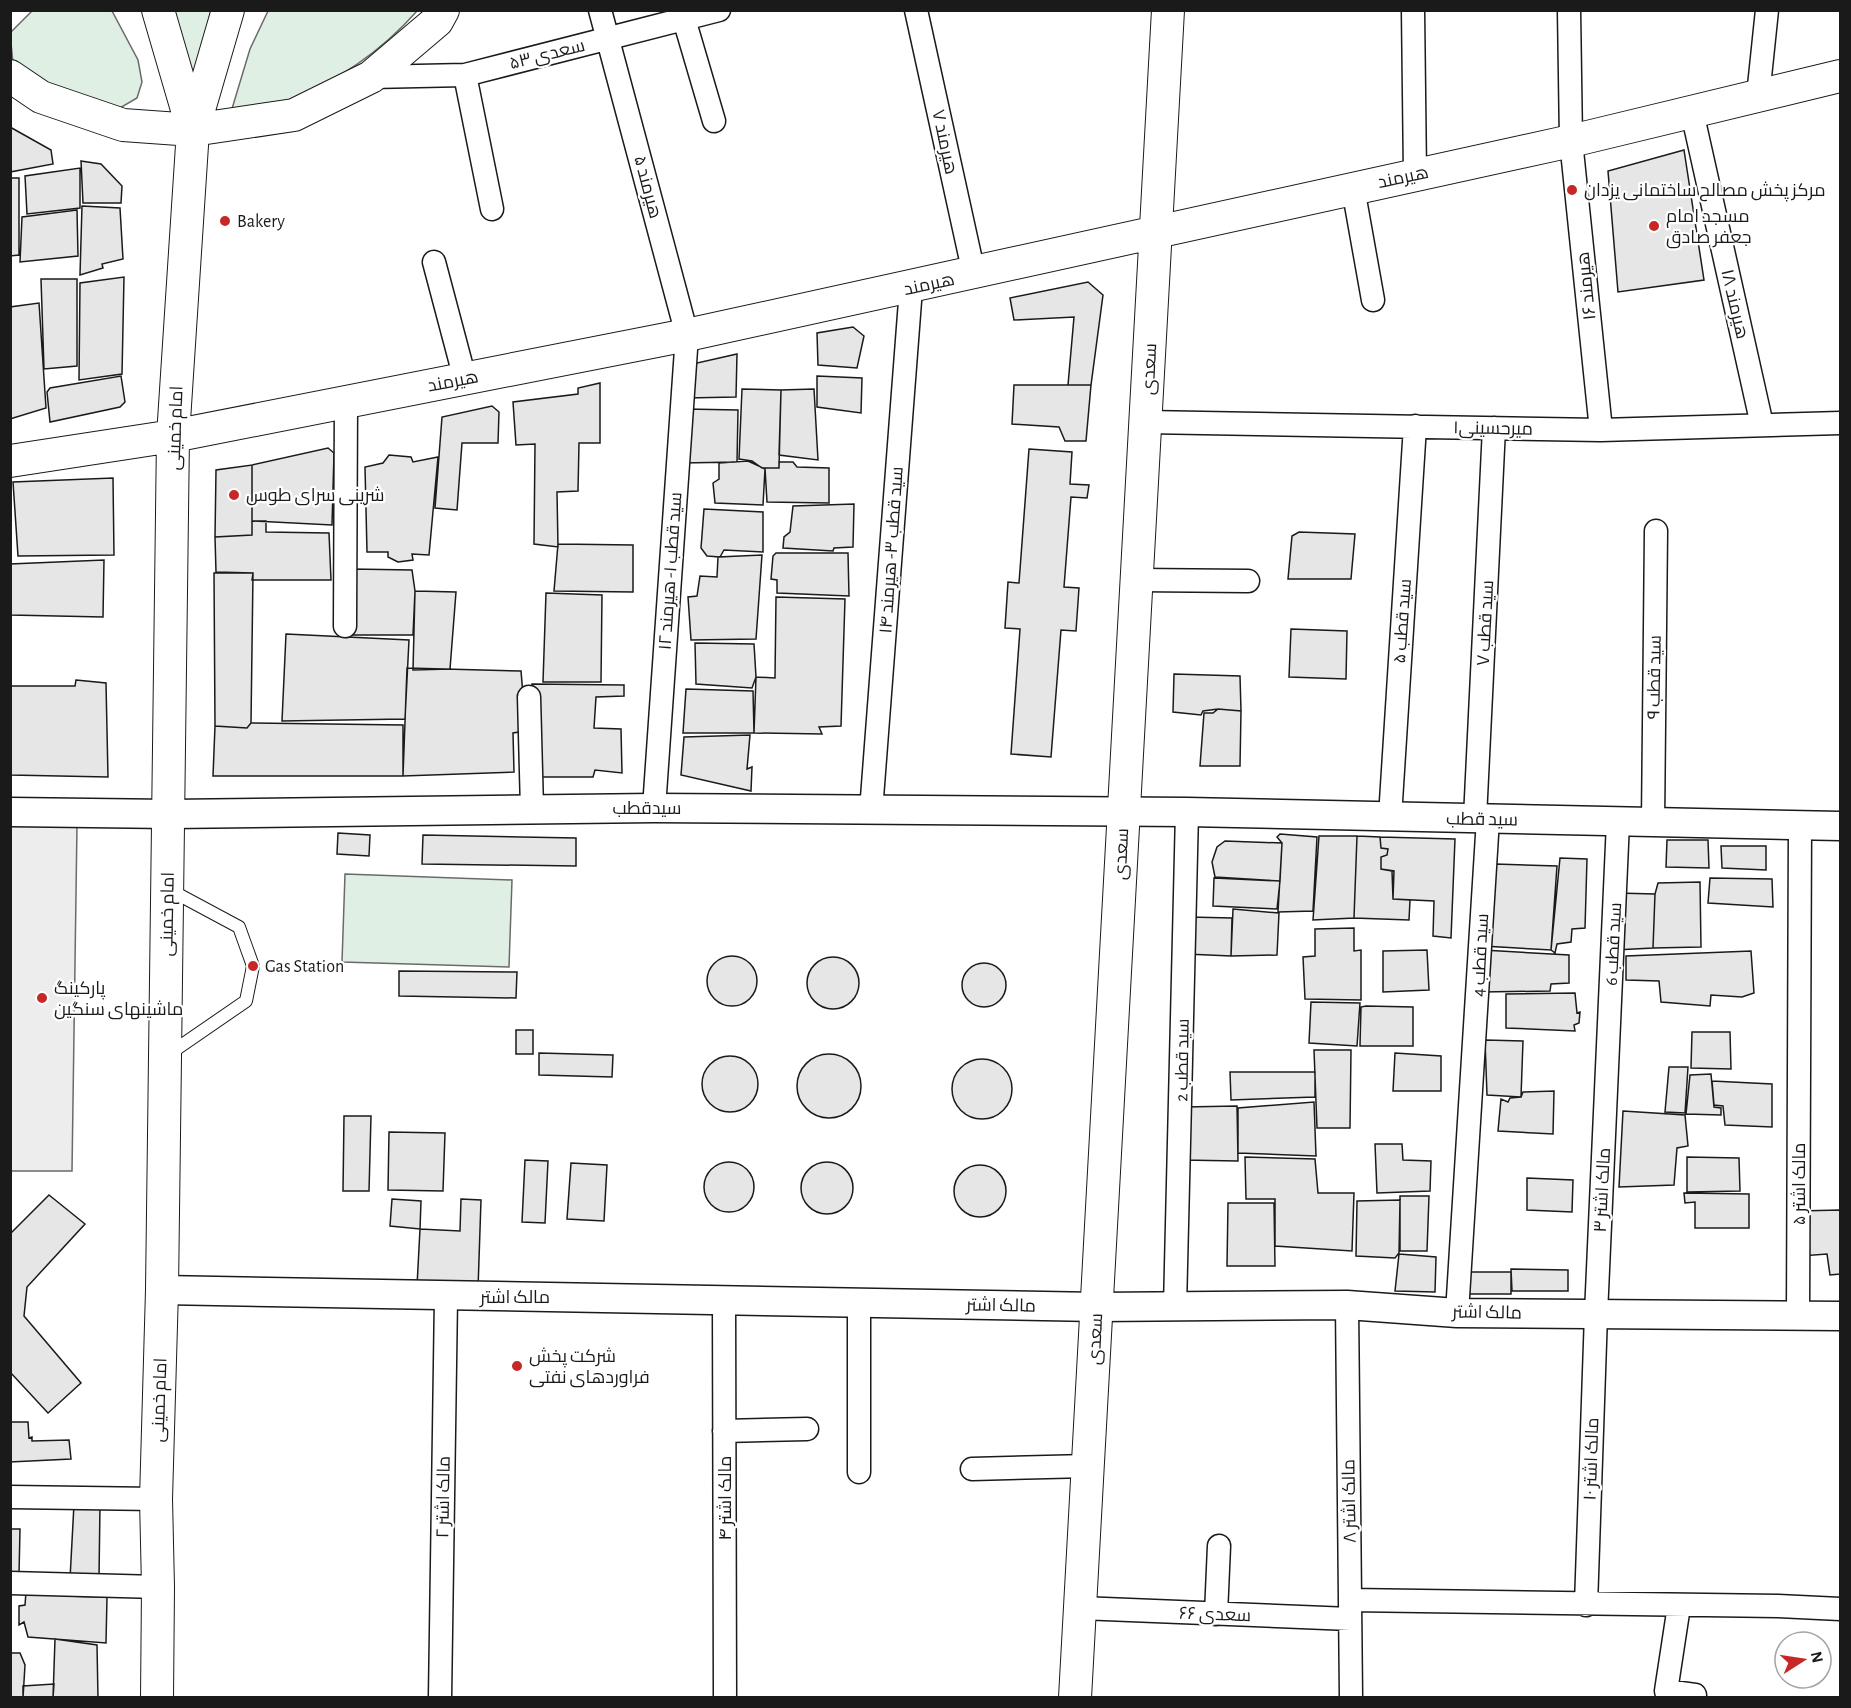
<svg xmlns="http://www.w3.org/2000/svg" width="1851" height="1708" font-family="'Alegreya Sans',Cairo,sans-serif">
	<rect width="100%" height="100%" fill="#fff"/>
	<path fill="#e0efe3" stroke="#6a6a6a" stroke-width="1.5" d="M 32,11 L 112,11 L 138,60 L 142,82 L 137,98 L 120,108 L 45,84 L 13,63 L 10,33 Z
		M 171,11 L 211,11 L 192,86 Z
		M 268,11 L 417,11 C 381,52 333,84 281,104 C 266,109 247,109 231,112 L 250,49 Z
		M 345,874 L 512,880 L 509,967 L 342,962 Z"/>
	<path fill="#ededed" stroke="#6a6a6a" stroke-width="1.5" d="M 11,823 L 77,825 L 72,1171 L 11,1171 Z"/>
	<path fill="#e6e6e6" stroke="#1a1a1a" stroke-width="1.5" d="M 10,127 L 51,150 L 53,164 L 10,172 Z
		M 1684,150 L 1704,280 L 1618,292 L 1608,171 Z
		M 81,161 L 101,164 L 122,186 L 121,203 L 83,203 Z
		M 80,168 L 80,208 L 27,214 L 25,176 Z
		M 10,178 L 19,178 L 19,255 L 10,256 Z
		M 82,206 L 120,208 L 123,259 L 102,264 L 103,268 L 80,275 Z
		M 77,210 L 78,256 L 20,262 L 22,217 Z
		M 124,277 L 122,374 L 79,380 L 80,283 Z
		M 41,279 L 77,279 L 77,366 L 44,369 Z
		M 1088,282 L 1103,295 L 1091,385 L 1068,385 L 1074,317 L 1014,320 L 1010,298 Z
		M 39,303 L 46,408 L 10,419 L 10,307 Z
		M 853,327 L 864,336 L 857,368 L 818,365 L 817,333 Z
		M 737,354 L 736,397 L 686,398 L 688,365 Z
		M 121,376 L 125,402 L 120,407 L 50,422 L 47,392 L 50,388 Z
		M 817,376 L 862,378 L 861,413 L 817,407 Z
		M 600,383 L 600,443 L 579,443 L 578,491 L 557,492 L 558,547 L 534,544 L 535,444 L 516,445 L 513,402 L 578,394 L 578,388 Z
		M 1014,385 L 1091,385 L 1086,441 L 1065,441 L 1059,427 L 1012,424 Z
		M 742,389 L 781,390 L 779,468 L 762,468 L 752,461 L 739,459 Z
		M 814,389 L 818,460 L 779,455 L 781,390 Z
		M 492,406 L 499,412 L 498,443 L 462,443 L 457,510 L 435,508 L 442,417 Z
		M 685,409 L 738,410 L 737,462 L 682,463 Z
		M 328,448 L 334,453 L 332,525 L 252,521 L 252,465 Z
		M 1029,449 L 1072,452 L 1070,484 L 1089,485 L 1087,498 L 1071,497 L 1064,587 L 1079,588 L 1076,631 L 1061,630 L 1051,757 L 1011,754 L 1020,629 L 1005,628 L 1008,582 L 1019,583 Z
		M 389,455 L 411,457 L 413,462 L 438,457 L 429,555 L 412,554 L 413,560 L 398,562 L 388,557 L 388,552 L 367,552 L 365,467 L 383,463 Z
		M 748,461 L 765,469 L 763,505 L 715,503 L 713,483 L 719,479 L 719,463 Z
		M 779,462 L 793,462 L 797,467 L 829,468 L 829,503 L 767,502 L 765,468 L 779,468 Z
		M 252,465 L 252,535 L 215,537 L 216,470 Z
		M 113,478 L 114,555 L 18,556 L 13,482 Z
		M 854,504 L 853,547 L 834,548 L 833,551 L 783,548 L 784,537 L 790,532 L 793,506 Z
		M 704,509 L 763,512 L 763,552 L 724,550 L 720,557 L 707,556 L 701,548 Z
		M 252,521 L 266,521 L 266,532 L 329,533 L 331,580 L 252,580 L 253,573 L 216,572 L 215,537 L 252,535 Z
		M 1299,532 L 1355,534 L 1351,579 L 1288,579 L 1292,536 Z
		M 558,544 L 633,545 L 633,592 L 554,591 Z
		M 776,553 L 848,553 L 849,596 L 777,593 L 777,580 L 771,579 L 773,556 Z
		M 762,555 L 756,639 L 691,640 L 688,597 L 697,596 L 700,576 L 717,577 L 718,557 Z
		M 104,560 L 103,617 L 10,615 L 10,564 Z
		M 351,569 L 412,570 L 415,591 L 413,635 L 348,635 Z
		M 214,573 L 253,573 L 251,723 L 247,728 L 215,726 Z
		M 415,591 L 456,592 L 450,669 L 413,670 Z
		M 546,593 L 602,595 L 601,682 L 543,682 Z
		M 776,597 L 845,599 L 841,726 L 819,727 L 822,734 L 754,733 L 756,677 L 775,678 Z
		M 1291,629 L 1347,631 L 1346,679 L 1289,677 Z
		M 286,634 L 409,640 L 405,719 L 282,721 Z
		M 695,643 L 754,644 L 756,677 L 752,688 L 696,684 Z
		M 407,668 L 521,671 L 526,731 L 513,733 L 514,772 L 403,776 Z
		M 1174,674 L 1240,676 L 1241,711 L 1218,709 L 1203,711 L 1201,715 L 1173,712 Z
		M 76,680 L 106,683 L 108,777 L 10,775 L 10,686 L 75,686 Z
		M 532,684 L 624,685 L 624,696 L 596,697 L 594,728 L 621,729 L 622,773 L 595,770 L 593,777 L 535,777 Z
		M 686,689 L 753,691 L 754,733 L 683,733 Z
		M 1218,709 L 1241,711 L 1240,766 L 1200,766 L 1204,713 L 1213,713 Z
		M 251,723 L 403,725 L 403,776 L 213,776 L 215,726 L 247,728 Z
		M 750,735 L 747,769 L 752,767 L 751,791 L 681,775 L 684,737 Z
		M 338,833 L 370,835 L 369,856 L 337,854 Z
		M 1280,834 L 1317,837 L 1313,911 L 1278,912 L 1282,843 L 1277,837 Z
		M 423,835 L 576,838 L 576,866 L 422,864 Z
		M 1319,836 L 1357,836 L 1354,918 L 1313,920 Z
		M 1357,836 L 1380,837 L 1381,848 L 1388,849 L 1387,855 L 1381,857 L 1381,869 L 1392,871 L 1393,899 L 1410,900 L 1409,920 L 1354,918 Z
		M 1380,837 L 1455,839 L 1451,938 L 1433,936 L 1434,901 L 1393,899 L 1394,871 L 1381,869 L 1381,857 L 1387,855 L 1388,849 L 1381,848 Z
		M 1667,840 L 1708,840 L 1709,868 L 1666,867 Z
		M 1225,841 L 1282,843 L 1280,881 L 1215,877 L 1212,862 L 1217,847 Z
		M 1721,846 L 1766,846 L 1766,870 L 1722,868 Z
		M 1560,858 L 1587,859 L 1585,928 L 1572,929 L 1571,942 L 1557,944 L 1555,953 L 1551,950 Z
		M 1495,864 L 1557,866 L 1551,950 L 1483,946 Z
		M 1214,878 L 1280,881 L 1277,909 L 1213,906 Z
		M 1710,878 L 1772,879 L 1773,907 L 1708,903 Z
		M 1700,882 L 1701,947 L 1653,948 L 1655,894 L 1658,883 Z
		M 1616,893 L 1655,894 L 1653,948 L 1615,950 Z
		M 1233,909 L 1279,913 L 1277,955 L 1231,956 Z
		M 1188,917 L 1232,918 L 1231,956 L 1186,954 Z
		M 1354,928 L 1354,951 L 1361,950 L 1361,1000 L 1305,999 L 1303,957 L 1315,956 L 1315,929 Z
		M 1427,950 L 1429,990 L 1383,992 L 1383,951 Z
		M 1483,950 L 1569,955 L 1569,983 L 1551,984 L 1550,991 L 1482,992 Z
		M 1751,951 L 1754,993 L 1742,997 L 1711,995 L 1710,1006 L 1661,1002 L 1659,981 L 1626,980 L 1626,956 Z
		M707 981a25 25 0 1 1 50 0a25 25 0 1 1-50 0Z
		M807 983a26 26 0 1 1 52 0a26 26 0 1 1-52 0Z
		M962 985a22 22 0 1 1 44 0a22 22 0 1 1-44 0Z
		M 399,971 L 517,972 L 516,998 L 399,996 Z
		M 1575,993 L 1577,1013 L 1580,1012 L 1579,1023 L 1574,1025 L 1575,1031 L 1506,1028 L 1506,994 Z
		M 1311,1002 L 1360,1003 L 1357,1046 L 1309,1043 Z
		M 1366,1006 L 1413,1007 L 1413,1046 L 1360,1046 L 1361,1007 Z
		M 516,1030 L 533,1030 L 533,1054 L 516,1054 Z
		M 1692,1032 L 1730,1032 L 1731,1069 L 1691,1068 Z
		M 1485,1040 L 1523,1041 L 1521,1097 L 1487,1095 Z
		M 1314,1050 L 1351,1050 L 1350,1128 L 1317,1128 Z
		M 539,1053 L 613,1055 L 612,1077 L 539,1075 Z
		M 1395,1053 L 1441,1056 L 1441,1091 L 1393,1091 Z
		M797 1086a32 32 0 1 1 64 0a32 32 0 1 1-64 0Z
		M702 1084a28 28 0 1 1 56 0a28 28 0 1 1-56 0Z
		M952 1089a30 30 0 1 1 60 0a30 30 0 1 1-60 0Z
		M 1669,1067 L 1688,1067 L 1685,1113 L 1665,1112 Z
		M 1230,1072 L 1315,1072 L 1315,1097 L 1231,1100 Z
		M 1711,1074 L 1714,1107 L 1721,1108 L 1721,1115 L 1686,1114 L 1690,1075 Z
		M 1712,1081 L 1772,1084 L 1772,1127 L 1725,1125 L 1723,1106 L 1714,1105 Z
		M 1554,1091 L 1553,1134 L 1498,1131 L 1501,1099 L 1508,1102 L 1510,1098 L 1521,1097 L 1523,1092 Z
		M 1314,1102 L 1316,1156 L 1238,1153 L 1238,1108 Z
		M 1237,1106 L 1238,1161 L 1182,1160 L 1184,1107 Z
		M 1623,1111 L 1685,1115 L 1688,1146 L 1677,1148 L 1674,1185 L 1619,1187 Z
		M 344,1116 L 371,1116 L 369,1191 L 343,1191 Z
		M 389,1132 L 445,1133 L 443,1191 L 388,1190 Z
		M 1375,1144 L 1402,1144 L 1403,1160 L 1431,1161 L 1430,1191 L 1377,1193 Z
		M 1245,1157 L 1315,1159 L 1318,1193 L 1354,1193 L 1352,1251 L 1275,1246 L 1275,1199 L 1246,1199 Z
		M 1687,1157 L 1739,1158 L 1740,1191 L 1687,1192 Z
		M 525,1160 L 548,1161 L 545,1223 L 522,1222 Z
		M704 1187a25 25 0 1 1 50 0a25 25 0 1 1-50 0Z
		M801 1188a26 26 0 1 1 52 0a26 26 0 1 1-52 0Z
		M 571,1163 L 607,1165 L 604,1221 L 567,1219 Z
		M954 1191a26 26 0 1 1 52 0a26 26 0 1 1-52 0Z
		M 1527,1178 L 1573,1180 L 1572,1212 L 1527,1210 Z
		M 1684,1193 L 1749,1194 L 1749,1228 L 1695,1228 L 1695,1202 L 1685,1203 Z
		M 49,1195 L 85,1224 L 27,1287 L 24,1316 L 81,1383 L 48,1413 L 10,1372 L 10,1234 Z
		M 1400,1196 L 1429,1196 L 1427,1251 L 1400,1251 Z
		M 392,1199 L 421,1201 L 420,1229 L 390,1226 Z
		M 461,1199 L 481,1200 L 478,1289 L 417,1286 L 420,1229 L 460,1231 Z
		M 1400,1200 L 1399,1253 L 1395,1258 L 1356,1256 L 1357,1201 Z
		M 1228,1203 L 1274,1203 L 1275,1266 L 1227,1266 Z
		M 1840,1210 L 1840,1274 L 1830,1275 L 1827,1254 L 1801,1256 L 1798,1211 Z
		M 1399,1254 L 1436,1257 L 1435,1292 L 1395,1291 Z
		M 1511,1269 L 1568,1270 L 1568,1291 L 1512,1291 Z
		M 1461,1272 L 1511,1272 L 1511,1294 L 1460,1294 Z
		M 10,1422 L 28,1422 L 29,1438 L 32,1437 L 32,1441 L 69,1440 L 71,1459 L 10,1462 Z
		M 74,1504 L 100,1505 L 99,1578 L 70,1579 Z
		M 10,1529 L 20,1529 L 19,1575 L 10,1575 Z
		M 61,1587 L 65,1596 L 107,1597 L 106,1643 L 28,1637 L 24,1622 L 19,1625 L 19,1606 L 25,1605 L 26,1592 Z
		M 10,1639 L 11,1653 L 20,1653 L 25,1665 L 23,1698 L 10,1698 Z
		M 55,1639 L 97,1645 L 98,1698 L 53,1698 Z
		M 54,1684 L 53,1698 L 23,1698 L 23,1686 Z"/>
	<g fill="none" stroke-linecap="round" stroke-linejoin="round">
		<defs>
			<path id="service" d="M 169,1054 L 246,1001 L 253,966 L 239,927 L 170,890"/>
			<path id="minor" d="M 600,10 L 687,335 L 654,808
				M 916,10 L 974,274
				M 1413,10 L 1415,175
				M 1569,10 L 1571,141 L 1601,430
				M 684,19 L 714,121
				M 465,75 L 492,209
				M 371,77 L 465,75 L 719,10
				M 1758,96 L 1767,10
				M 1692,112 L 1762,425
				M 1353,188 L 1373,300
				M 434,262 L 465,379
				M 1146,422 L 1601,430 L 1840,423
				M 1137,580 L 1248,581
				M 345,626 L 346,402
				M 529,697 L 532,809
				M 871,811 L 911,288
				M 1390,817 L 1415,426
				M 1475,818 L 1494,428
				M 1653,822 L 1656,531
				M 724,1298 L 725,1698
				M 859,1301 L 859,1472
				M 1347,1305 L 1351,1698
				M 1175,1307 L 1187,812
				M 1457,1313 L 1488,819
				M 1798,1315 L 1800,825
				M 724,1431 L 807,1429
				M 972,1469 L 1088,1466
				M 10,1497 L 156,1499
				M 10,1583 L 158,1587
				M 1350,1600 L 1778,1606 L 1840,1609
				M 1586,1605 L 1596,1314 L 1618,822
				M 1679,1606 L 1666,1691 L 1695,1695
				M 1080,1608 L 1350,1619
				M 1216,1614 L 1219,1546
				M 440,1698 L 446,1297"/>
			<path id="tertiary" d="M 10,812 L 170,814 L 654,808 L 1187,812 L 1840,826
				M 162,1290 L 1097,1307 L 1347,1305 L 1457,1313 L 1840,1316"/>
			<path id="secondary" d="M 158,10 L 193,130
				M 10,76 L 41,97 L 123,125 L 193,130 L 294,115 L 371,77 L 437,21 L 443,10
				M 10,461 L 173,436 L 687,335 L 1571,141 L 1840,76
				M 157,1698 L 158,1587 L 156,1499 L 162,1290 L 173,436 L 193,130 L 228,10
				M 1075,1698 L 1168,10"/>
		</defs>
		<use href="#service" stroke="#1a1a1a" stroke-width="14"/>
		<use href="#minor" stroke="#1a1a1a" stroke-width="25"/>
		<use href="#tertiary" stroke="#1a1a1a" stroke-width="31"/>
		<use href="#secondary" stroke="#1a1a1a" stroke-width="34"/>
		<use href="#service" stroke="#fff" stroke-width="12"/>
		<use href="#minor" stroke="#fff" stroke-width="22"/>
		<use href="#tertiary" stroke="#fff" stroke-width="28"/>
		<use href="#secondary" stroke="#fff" stroke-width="32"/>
	</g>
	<g fill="#c62828" stroke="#fff" stroke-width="2">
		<circle cx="1572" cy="190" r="6"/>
		<circle cx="225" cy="221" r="6"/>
		<circle cx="1654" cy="226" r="6"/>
		<circle cx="234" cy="495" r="6"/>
		<circle cx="253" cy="966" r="6"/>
		<circle cx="42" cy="998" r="6"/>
		<circle cx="517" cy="1366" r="6"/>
	</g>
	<g text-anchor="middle" stroke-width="4.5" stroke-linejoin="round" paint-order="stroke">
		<g font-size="18" fill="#1a1a1a" stroke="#fff">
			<text transform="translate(547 54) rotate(-14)" y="6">سعدی ۵۳</text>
			<text transform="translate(945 142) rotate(78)" y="6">هیرمند ۷</text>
			<text transform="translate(1403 177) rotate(-12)" y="6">هیرمند</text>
			<text transform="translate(648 187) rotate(75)" y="6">هیرمند ۵</text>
			<text transform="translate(929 284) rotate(-12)" y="6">هیرمند</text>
			<text transform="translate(1586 286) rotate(-96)" y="6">هیرمند ۱۶</text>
			<text transform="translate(1735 304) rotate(77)" y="6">هیرمند ۱۸</text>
			<text transform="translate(1149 369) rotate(-87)" y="6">سعدی</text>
			<text transform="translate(453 381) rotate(-11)" y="6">هیرمند</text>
			<text transform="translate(175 428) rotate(-88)" y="6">امام خمینی</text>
			<text transform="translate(1493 428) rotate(1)" y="6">میرحسینی۱</text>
			<text transform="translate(891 550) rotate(-86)" y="6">سید قطب ۳- هیرمند ۱۴</text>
			<text transform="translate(670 571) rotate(-86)" y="6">سید قطب ۱- هیرمند ۱۲</text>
			<text transform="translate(1402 621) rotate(-86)" y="6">سید قطب ۵</text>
			<text transform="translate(1485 623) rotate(-87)" y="6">سید قطب ۷</text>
			<text transform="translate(1654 677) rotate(-89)" y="6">سید قطب ۹</text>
			<text x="647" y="814">سیدقطب</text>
			<text transform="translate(1482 819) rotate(1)" y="6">سید قطب</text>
			<text transform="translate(1121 854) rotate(-87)" y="6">سعدی</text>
			<text transform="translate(167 914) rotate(-89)" y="6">امام خمینی</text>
			<text transform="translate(1613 944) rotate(-87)" y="6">سید قطب 6</text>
			<text transform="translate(1480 955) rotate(-87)" y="6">سید قطب 4</text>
			<text transform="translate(1182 1060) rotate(-89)" y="6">سید قطب 2</text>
			<text transform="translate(1799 1184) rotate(-90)" y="6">مالک اشتر ۵</text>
			<text transform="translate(1602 1190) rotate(-87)" y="6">مالک اشتر ۳</text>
			<text x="515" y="1303">مالک اشتر</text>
			<text transform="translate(1001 1305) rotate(1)" y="6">مالک اشتر</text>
			<text transform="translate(1487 1312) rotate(1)" y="6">مالک اشتر</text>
			<text transform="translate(1095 1339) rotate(-87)" y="6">سعدی</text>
			<text transform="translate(159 1400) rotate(-88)" y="6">امام خمینی</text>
			<text transform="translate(1591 1459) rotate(-88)" y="6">مالک اشتر ۱۰</text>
			<text transform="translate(443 1497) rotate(-89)" y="6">مالک اشتر ۲</text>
			<text transform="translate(725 1498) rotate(-90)" y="6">مالک اشتر ۴</text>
			<text transform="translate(1349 1501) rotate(-91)" y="6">مالک اشتر ۸</text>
			<text transform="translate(1215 1614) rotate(2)" y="6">سعدی ۶۶</text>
		</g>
		<g font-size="18" fill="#1a1a1a" stroke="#fff" text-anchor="start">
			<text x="1584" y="196">مرکز پخش مصالح ساختمانی یزدان</text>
			<text x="1666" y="222">مسجد امام<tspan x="1666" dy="21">جعفر صادق</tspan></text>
			<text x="237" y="227">Bakery</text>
			<text x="246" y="501">شرینی سرای طوس</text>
			<text x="265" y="972">Gas Station</text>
			<text x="54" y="994">پارکینگ<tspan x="54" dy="21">ماشینهای سنگین</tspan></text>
			<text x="529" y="1362">شرکت پخش<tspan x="529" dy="21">فراوردهای نفتی</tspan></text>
		</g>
	</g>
	<rect width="1851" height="1708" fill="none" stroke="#1a1a1a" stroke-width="24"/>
	<g transform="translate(1803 1660) rotate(78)"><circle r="28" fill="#ffffff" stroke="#a3a3a3" stroke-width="1.5"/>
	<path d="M0-4.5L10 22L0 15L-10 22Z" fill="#c62828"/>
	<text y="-9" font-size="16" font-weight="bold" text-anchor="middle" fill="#1a1a1a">N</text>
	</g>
</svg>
